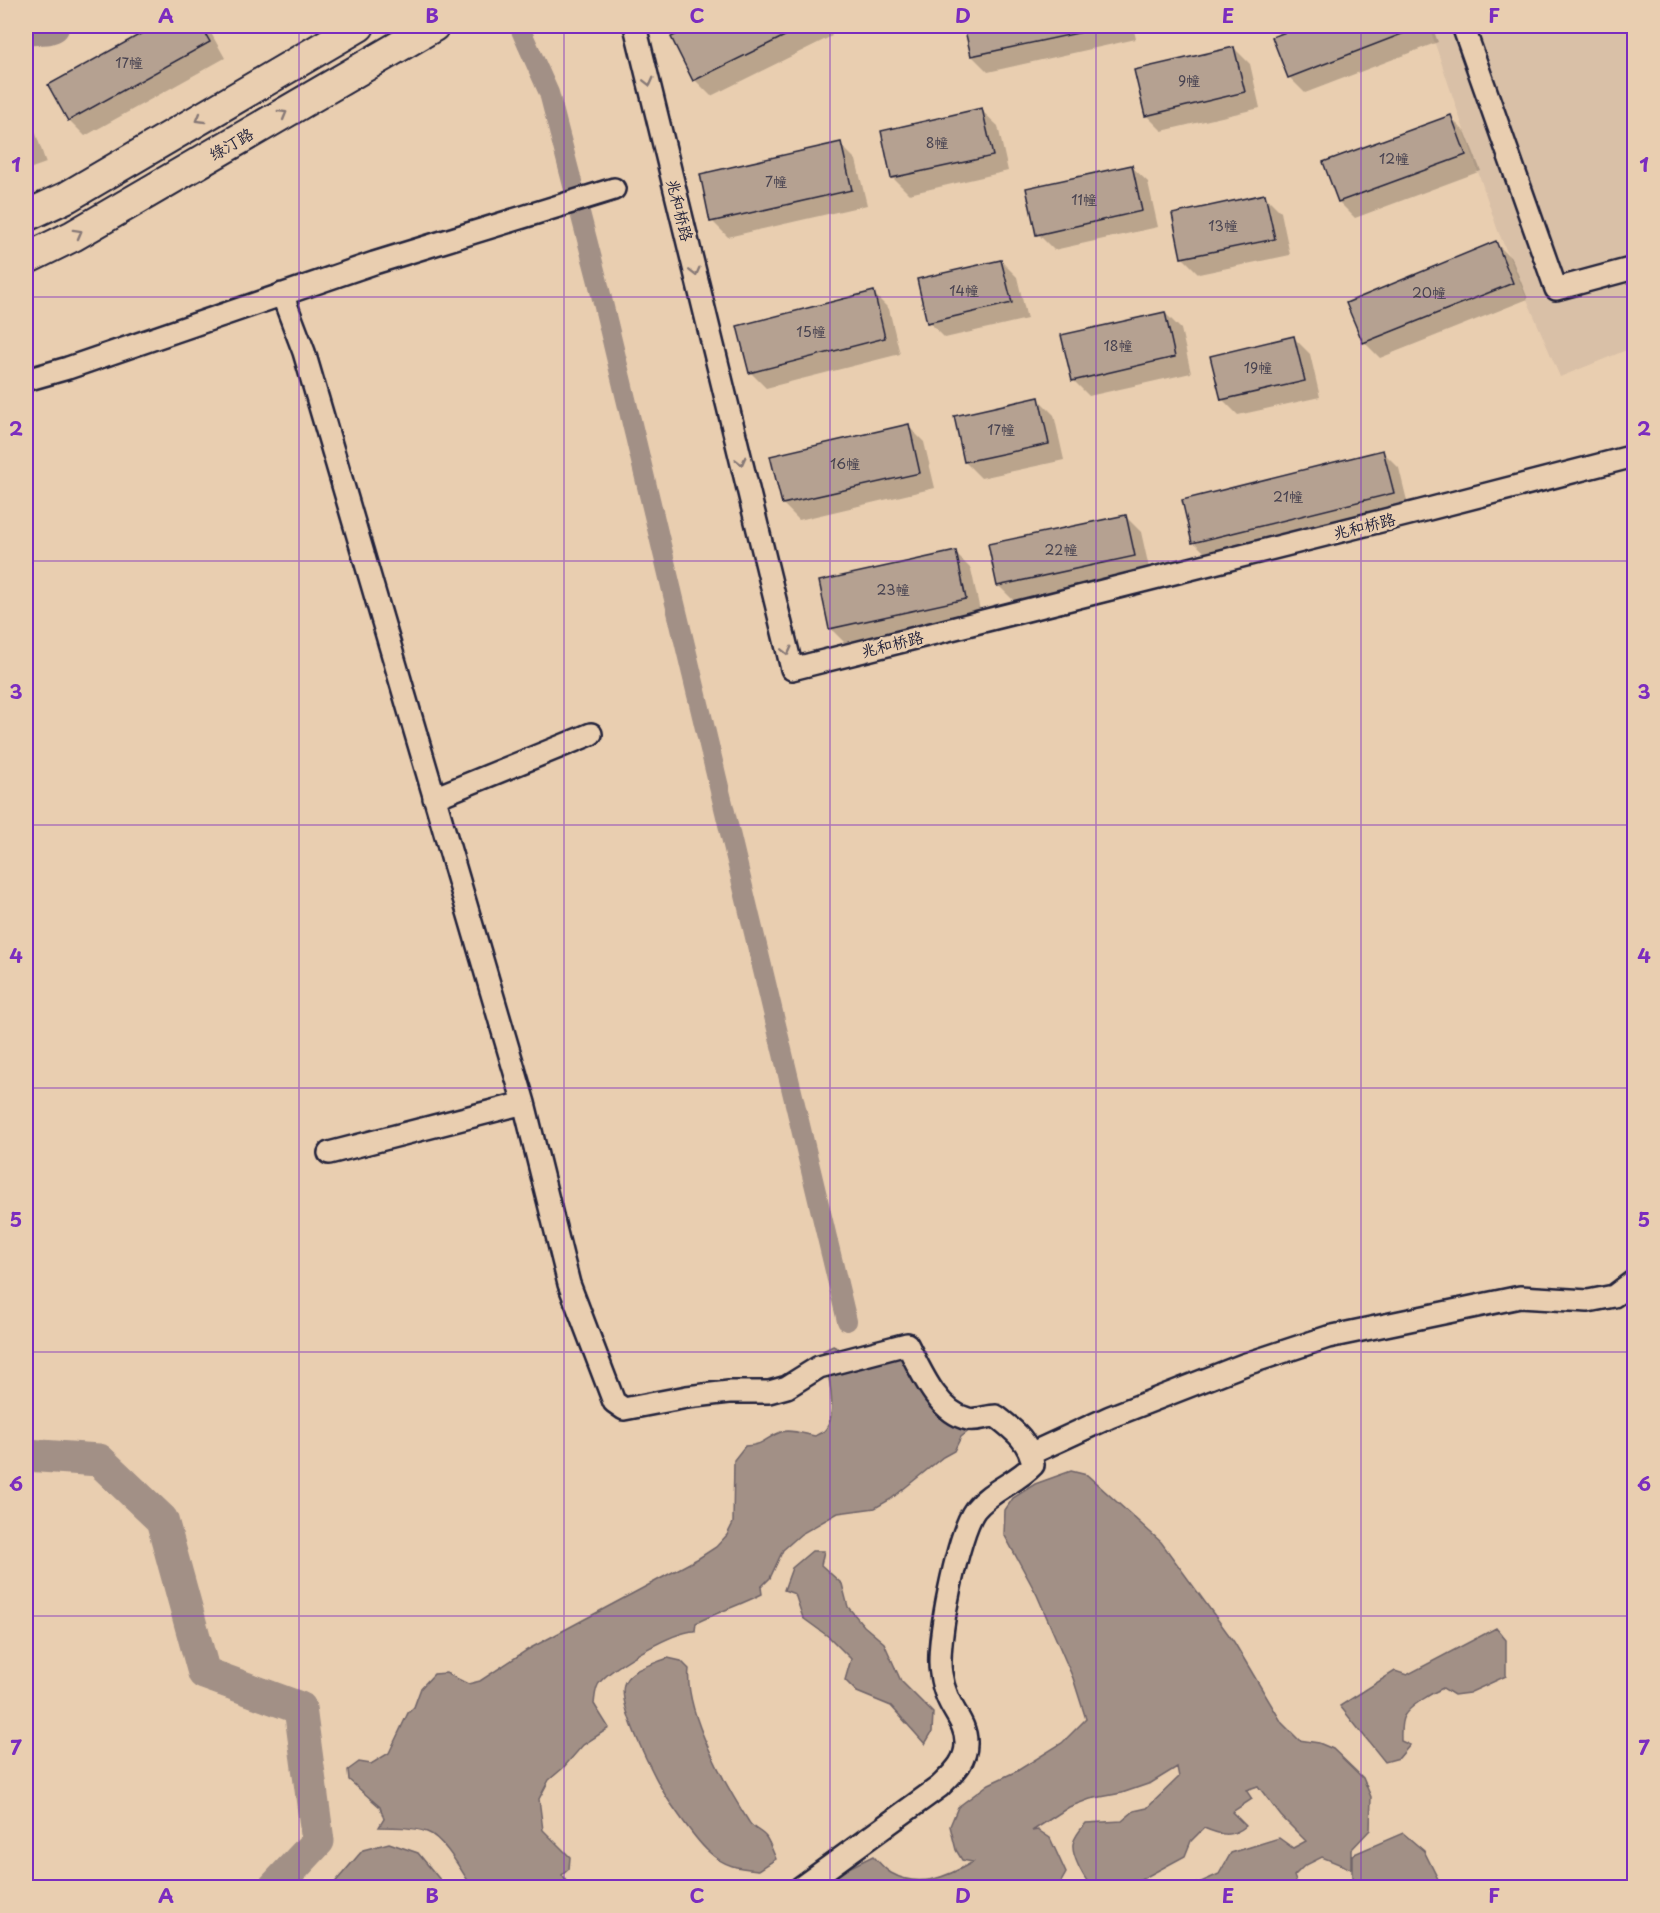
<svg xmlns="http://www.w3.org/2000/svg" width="1660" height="1913" font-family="'Playpen Sans','LXGW WenKai TC',sans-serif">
	<rect width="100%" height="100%" fill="#e9ceb0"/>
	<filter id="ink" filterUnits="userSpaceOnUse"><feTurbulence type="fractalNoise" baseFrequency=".0167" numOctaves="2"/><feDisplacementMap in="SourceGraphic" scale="12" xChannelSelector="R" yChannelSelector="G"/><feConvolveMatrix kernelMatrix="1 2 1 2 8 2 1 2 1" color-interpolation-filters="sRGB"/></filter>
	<g filter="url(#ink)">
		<path fill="#d9c0a7" d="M 1429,26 L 1634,26 L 1634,347 L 1560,377 L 1498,231 Z"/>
		<path fill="#a29086" stroke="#6f6468" stroke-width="1.5" d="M 833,1346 L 858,1359 L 903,1355 L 963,1409 L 970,1430 L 961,1437 L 954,1451 L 943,1457 L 891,1499 L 875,1508 L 838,1513 L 801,1534 L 783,1550 L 770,1578 L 761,1587 L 762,1594 C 740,1605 718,1612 696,1623 L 695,1631 C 674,1631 615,1665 600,1682 C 595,1687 595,1697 594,1704 L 609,1728 L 583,1745 L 563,1768 L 549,1780 L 539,1799 L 543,1830 L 570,1857 L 569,1869 L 562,1875 L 570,1887 L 472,1887 C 462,1872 444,1838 427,1832 C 412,1827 395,1827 379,1827 L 384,1819 L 380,1807 L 349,1780 L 348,1770 L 359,1762 L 371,1764 L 389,1753 L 408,1713 L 414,1707 L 421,1688 L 434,1674 L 446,1673 L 468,1684 L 480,1681 L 527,1650 L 699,1558 L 716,1547 L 727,1535 L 733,1523 L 734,1460 L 745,1446 C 766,1445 766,1437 781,1432 C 792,1429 804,1434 815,1436 C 818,1434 821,1433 824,1431 C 839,1417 828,1369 823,1351 Z
			M 1071,1471 L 1087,1475 L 1161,1542 L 1234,1642 L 1282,1723 L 1299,1740 L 1319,1743 L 1333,1749 L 1363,1778 L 1371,1797 L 1370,1830 L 1351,1850 L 1351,1869 L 1322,1857 L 1304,1866 L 1294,1876 L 1298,1887 L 1190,1887 L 1219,1874 L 1231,1853 L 1279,1838 L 1293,1848 L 1306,1841 L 1281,1816 L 1258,1786 L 1246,1790 L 1252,1799 L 1232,1812 L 1246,1826 C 1232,1838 1220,1835 1204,1828 L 1191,1841 L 1185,1856 L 1135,1883 L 1092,1887 C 1086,1881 1083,1875 1079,1867 C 1069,1846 1071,1840 1086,1823 L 1122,1821 L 1134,1811 L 1147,1808 L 1179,1777 L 1177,1767 L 1151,1783 L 1122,1793 L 1090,1799 L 1069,1807 L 1032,1831 L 1038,1830 L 1050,1838 L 1066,1873 L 1058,1887 L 808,1888 L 873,1856 C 878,1861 884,1869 891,1873 C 919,1889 947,1877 973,1862 L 962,1860 L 956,1850 L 950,1826 L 958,1807 L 989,1784 L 1017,1771 L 1062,1743 L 1086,1719 L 1073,1678 L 1037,1595 L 1004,1534 L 1005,1510 L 1013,1498 L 1035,1484 Z
			M 812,1551 L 824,1551 L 821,1565 L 842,1584 L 848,1607 L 864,1626 L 884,1643 L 901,1681 L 933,1713 L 932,1732 L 925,1744 L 891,1706 L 857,1692 L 845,1680 L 851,1659 L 829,1637 L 803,1618 L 795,1594 L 784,1590 L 792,1568 Z
			M 1496,1628 L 1506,1640 L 1506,1676 L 1469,1693 L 1454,1695 L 1443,1688 C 1432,1693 1411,1705 1404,1716 C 1400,1723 1401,1733 1401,1741 L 1410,1745 L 1399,1758 L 1385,1762 L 1340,1706 L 1395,1671 L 1407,1675 Z
			M 668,1658 L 681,1661 L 689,1669 C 684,1712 726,1786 749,1822 C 753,1829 762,1831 766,1837 C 770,1843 773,1852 776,1859 L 759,1870 C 738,1868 725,1867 709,1852 C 696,1841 679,1815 669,1801 C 657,1783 614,1700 625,1682 C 632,1668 654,1664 668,1658 Z
			M 1403,1833 L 1424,1851 L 1442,1887 L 1352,1887 L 1352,1855 Z
			M 389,1843 L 418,1853 L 446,1887 L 331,1887 L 363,1850 Z"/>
		<path fill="#0003" d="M 158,26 L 207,26 L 225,58 L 85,136 L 69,120 L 50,86 Z
			M 698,26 L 827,26 L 832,36 L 711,96 L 695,80 L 673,38 Z
			M 966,26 L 1133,26 L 1136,39 L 988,72 L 972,56 Z
			M 1306,26 L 1432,26 L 1438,42 L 1305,93 L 1289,77 L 1274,38 Z
			M 1234,48 L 1250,64 L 1260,108 L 1162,131 L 1146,115 Z
			M 981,110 L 998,126 L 1008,171 L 909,194 L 893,178 Z
			M 1450,117 L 1466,133 L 1481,171 L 1355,218 L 1339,202 L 1325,163 Z
			M 26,118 L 33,125 L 46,163 L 26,170 Z
			M 840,144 L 856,160 L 867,205 L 728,237 L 712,221 Z
			M 1131,166 L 1148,182 L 1158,227 L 1054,250 L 1038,234 Z
			M 1265,196 L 1281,212 L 1290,255 L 1199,274 L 1183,258 Z
			M 1496,243 L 1512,259 L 1528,299 L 1380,358 L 1364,342 Z
			M 1001,261 L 1017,277 L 1027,319 L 945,338 L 929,322 Z
			M 873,293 L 889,309 L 900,354 L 766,388 L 750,372 Z
			M 1165,313 L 1181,329 L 1191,373 L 1089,396 L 1073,380 Z
			M 1294,338 L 1310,354 L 1320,397 L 1238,415 L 1222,399 Z
			M 1038,399 L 1054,415 L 1064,460 L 981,478 L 965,462 Z
			M 908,426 L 924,442 L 935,488 L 799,520 L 783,504 Z
			M 1383,452 L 1399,468 L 1409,509 L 1210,558 L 1194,542 Z
			M 1125,516 L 1141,532 L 1150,572 L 1014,601 L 998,585 Z
			M 955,553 L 971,569 L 981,615 L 847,645 L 831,629 L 821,582 Z"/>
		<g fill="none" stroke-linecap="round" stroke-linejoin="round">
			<path stroke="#a29086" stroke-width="20" d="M 519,26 L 549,93 L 598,282 L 847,1321"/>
			<path stroke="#a29086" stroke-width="33" d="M 26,29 L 47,28 L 53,26
				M 26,1455 L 99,1460 L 162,1520 L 204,1673 L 300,1708 L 318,1841 L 274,1888"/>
		</g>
		<path fill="#b5a191" stroke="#22223b" stroke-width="1.5" d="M 155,26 L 201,26 L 210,42 L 68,121 L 48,85 Z
			M 695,26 L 805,26 L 693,81 L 671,37 Z
			M 964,26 L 1082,26 L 1083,32 L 971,56 Z
			M 1302,26 L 1420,26 L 1420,27 L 1288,78 L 1272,37 Z
			M 1234,47 L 1245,92 L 1145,116 L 1134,70 Z
			M 982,108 L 993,156 L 891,178 L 881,131 Z
			M 1451,115 L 1466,155 L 1338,202 L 1323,162 Z
			M 841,142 L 852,190 L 710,222 L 700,174 Z
			M 1132,165 L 1142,211 L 1036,235 L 1026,188 Z
			M 1265,194 L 1275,239 L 1181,258 L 1172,214 Z
			M 1496,241 L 1513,283 L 1363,343 L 1346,303 Z
			M 1001,260 L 1012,303 L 927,323 L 917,279 Z
			M 874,291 L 885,338 L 749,373 L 737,326 Z
			M 1165,312 L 1175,357 L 1072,381 L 1061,335 Z
			M 1294,336 L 1305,381 L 1221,400 L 1210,356 Z
			M 1039,397 L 1049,444 L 964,462 L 954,416 Z
			M 909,424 L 920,473 L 782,504 L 770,456 Z
			M 1383,450 L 1394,493 L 1192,543 L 1182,500 Z
			M 1126,515 L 1135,556 L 997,586 L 988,544 Z
			M 956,551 L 966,599 L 829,629 L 819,581 Z"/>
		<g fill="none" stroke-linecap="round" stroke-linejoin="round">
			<defs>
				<path id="minor" d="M 635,26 L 792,669 L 1421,511 L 1634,456
					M 1463,26 L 1556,289 L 1634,268
					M 282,294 L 304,352 L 524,1103 L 569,1284 L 614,1402 L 624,1409 L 687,1397 L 729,1392 L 769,1392 L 787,1387 L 819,1367 L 907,1344 C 920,1369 937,1412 968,1419 C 976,1421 987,1416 996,1416 C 1014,1430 1030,1442 1033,1465 C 1016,1483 991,1490 975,1510 C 958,1533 935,1645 941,1674 C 942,1681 944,1689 947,1696 C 953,1712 966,1724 966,1742 C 967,1762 952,1774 939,1787 L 800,1888
					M 26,380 L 68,368 L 374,263 L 614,189
					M 434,798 L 591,734
					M 329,1153 L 524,1103
					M 1032,1453 L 1110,1417 L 1243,1365 L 1328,1337 L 1520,1297 L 1588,1301 L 1614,1296 L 1634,1281"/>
				<path id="secondary" d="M 26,216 L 67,197 L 359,26
					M 26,259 L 73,236 L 434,26"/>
			</defs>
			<use href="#minor" stroke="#22223b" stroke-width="26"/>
			<use href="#secondary" stroke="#22223b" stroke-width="34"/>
			<use href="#minor" stroke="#e9ceb0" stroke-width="21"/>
			<use href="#secondary" stroke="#e9ceb0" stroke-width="30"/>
		</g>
		<defs><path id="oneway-chevron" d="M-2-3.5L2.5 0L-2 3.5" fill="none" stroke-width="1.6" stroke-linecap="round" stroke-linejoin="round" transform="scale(1.5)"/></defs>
		<g stroke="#867876">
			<use href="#oneway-chevron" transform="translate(649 82) rotate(76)"/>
			<use href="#oneway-chevron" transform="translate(283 114) rotate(-30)"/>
			<use href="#oneway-chevron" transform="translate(200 119) rotate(150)"/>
			<use href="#oneway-chevron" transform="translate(78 233) rotate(-29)"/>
			<use href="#oneway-chevron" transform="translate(695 272) rotate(76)"/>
			<use href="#oneway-chevron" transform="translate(741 461) rotate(76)"/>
			<use href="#oneway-chevron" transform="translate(787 651) rotate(76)"/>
		</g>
	</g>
	<path fill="none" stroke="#7b2cbf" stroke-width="1.5" stroke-opacity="0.55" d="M 299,26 L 299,1888M 564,26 L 564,1888M 830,26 L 830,1888M 1096,26 L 1096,1888M 1361,26 L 1361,1888M 26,297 L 1634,297M 26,561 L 1634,561M 26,825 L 1634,825M 26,1088 L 1634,1088M 26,1352 L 1634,1352M 26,1616 L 1634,1616"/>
	<g text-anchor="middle" stroke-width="5" stroke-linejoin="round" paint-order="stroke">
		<g font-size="14" fill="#474250">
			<text x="129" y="68">17幢</text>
			<text x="1189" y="86">9幢</text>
			<text x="937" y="148">8幢</text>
			<text x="1394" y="164">12幢</text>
			<text x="776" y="187">7幢</text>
			<text x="1084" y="205">11幢</text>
			<text x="1223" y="231">13幢</text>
			<text x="964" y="296">14幢</text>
			<text x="1429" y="298">20幢</text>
			<text x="811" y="337">15幢</text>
			<text x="1118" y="351">18幢</text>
			<text x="1258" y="373">19幢</text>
			<text x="1001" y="435">17幢</text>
			<text x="845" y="469">16幢</text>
			<text x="1288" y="502">21幢</text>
			<text x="1061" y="555">22幢</text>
			<text x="893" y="595">23幢</text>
		</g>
		<g font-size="16" fill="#22223b" stroke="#e9ceb0">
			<text transform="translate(231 144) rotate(-30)" y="6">绿汀路</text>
			<text transform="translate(680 210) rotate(76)" y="6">兆和桥路</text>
			<text transform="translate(1364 526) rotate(-14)" y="6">兆和桥路</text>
			<text transform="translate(892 644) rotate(-14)" y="6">兆和桥路</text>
		</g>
	</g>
	<rect width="1660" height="1913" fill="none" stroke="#e9ceb0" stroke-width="66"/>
	<rect x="33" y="33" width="1594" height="1847" fill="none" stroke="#7b2cbf" stroke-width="2"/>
	<g font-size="20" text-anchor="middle" font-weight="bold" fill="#7b2cbf">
		<text x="166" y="23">A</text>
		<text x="432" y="23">B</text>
		<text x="697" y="23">C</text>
		<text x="963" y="23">D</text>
		<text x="1228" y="23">E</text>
		<text x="1494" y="23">F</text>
		<text x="16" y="172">1</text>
		<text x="1644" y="172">1</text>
		<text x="16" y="436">2</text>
		<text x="1644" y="436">2</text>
		<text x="16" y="699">3</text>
		<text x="1644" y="699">3</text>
		<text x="16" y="963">4</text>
		<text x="1644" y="963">4</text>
		<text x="16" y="1227">5</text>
		<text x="1644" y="1227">5</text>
		<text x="16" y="1491">6</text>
		<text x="1644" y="1491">6</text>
		<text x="16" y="1755">7</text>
		<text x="1644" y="1755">7</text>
		<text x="166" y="1903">A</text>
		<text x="432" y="1903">B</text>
		<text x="697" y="1903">C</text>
		<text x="963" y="1903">D</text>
		<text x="1228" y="1903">E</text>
		<text x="1494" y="1903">F</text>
	</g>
</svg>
